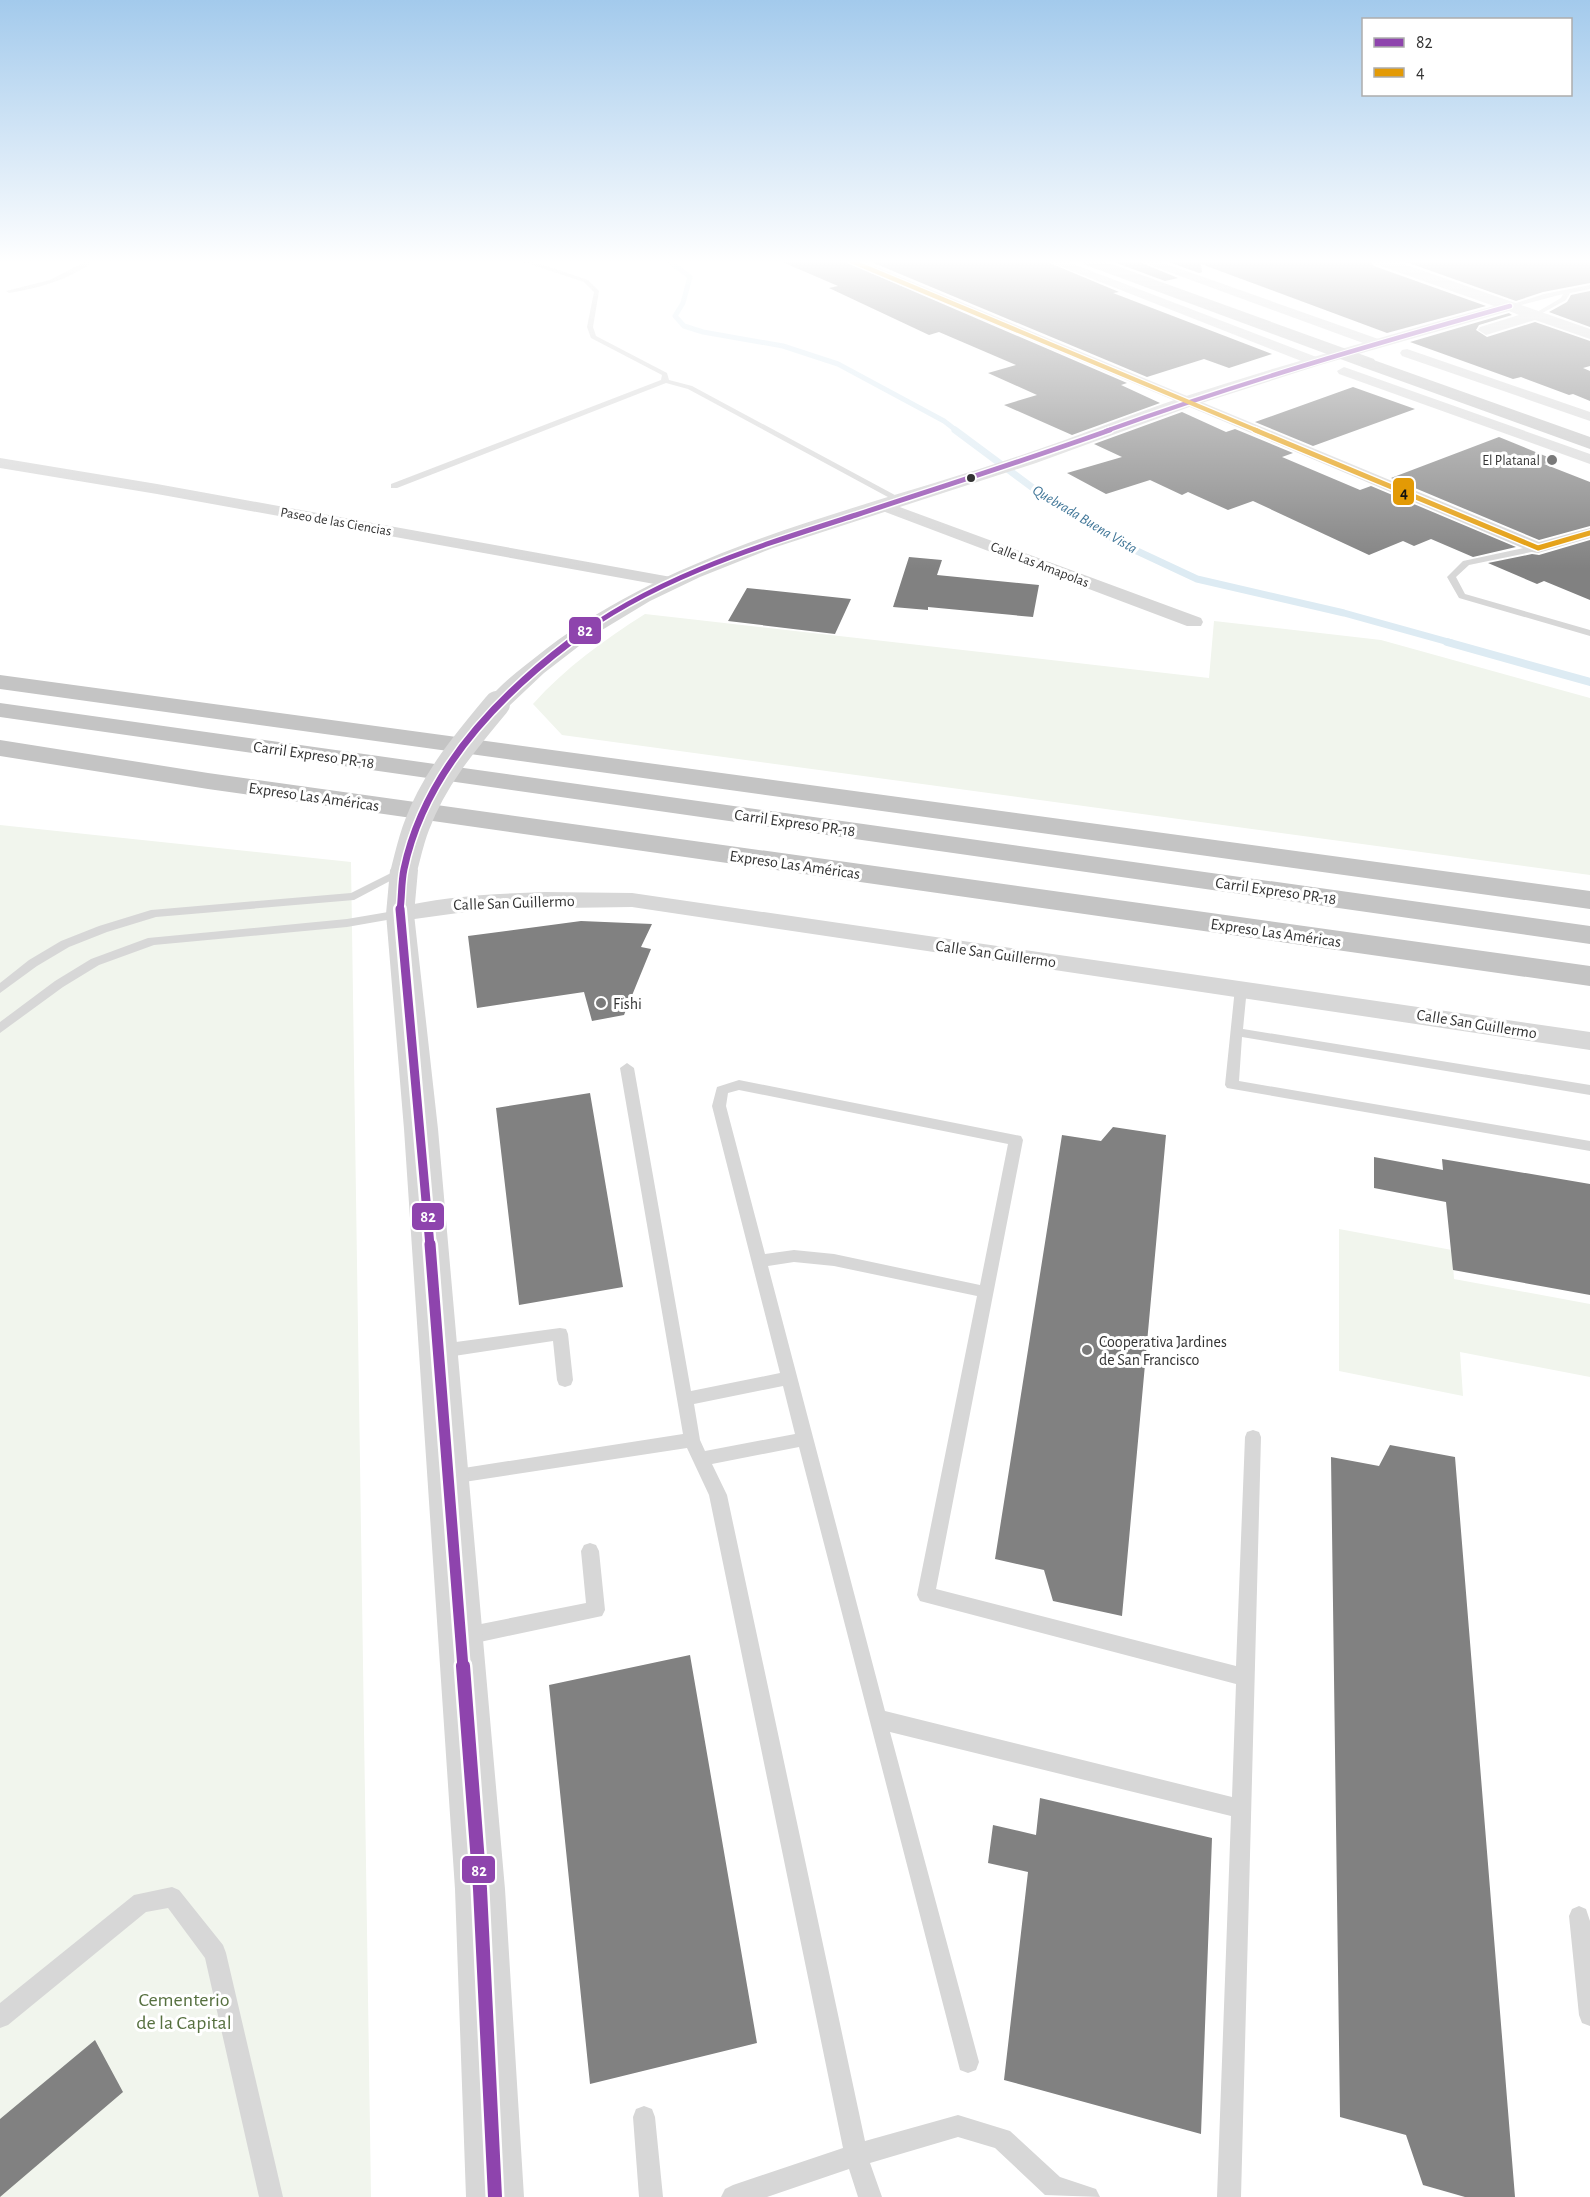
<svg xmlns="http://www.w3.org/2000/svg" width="1590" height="2197" font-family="'Alegreya Sans',sans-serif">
	<rect width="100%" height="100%" fill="#fff"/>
	<path fill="#f1f5ed" d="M 645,614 L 1209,678 L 1214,621 L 1381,640 L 1590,698 L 1590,875 L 562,735 L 533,704 C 565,668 604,640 645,614 Z
		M 0,825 L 351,862 L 371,2197 L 0,2197 Z
		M 1339,1229 L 1452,1250 L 1454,1279 L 1590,1304 L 1590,1377 L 1460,1352 L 1463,1396 L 1339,1371 Z"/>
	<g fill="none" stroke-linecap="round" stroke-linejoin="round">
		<path stroke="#ddebf3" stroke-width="5" d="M 669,261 L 690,277 L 683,303 L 675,316 L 684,326 L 703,332 L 783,346 L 838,364 L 944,421 L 957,431"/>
		<path stroke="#ddebf3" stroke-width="7" d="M 955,430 L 1045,497 L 1122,544 L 1197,579 L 1344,613 L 1452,643"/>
		<path stroke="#ddebf3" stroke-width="8" d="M 1447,642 L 1590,682"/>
	</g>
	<path fill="#818181" d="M 780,261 L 843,261 L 1127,383 L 1121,385 L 1160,403 L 1072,435 L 1004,405 L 1037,395 L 988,373 L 1016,365 L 939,332 L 929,335 L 829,288 L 838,286 Z
		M 869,261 L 1045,261 L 1119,292 L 1113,293 L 1272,354 L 1229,368 L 1204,359 L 1147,377 Z
		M 1111,261 L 1137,261 L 1178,278 L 1165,281 Z
		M 1166,261 L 1371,261 L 1374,266 L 1486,306 L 1387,333 L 1201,264 L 1202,272 L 1199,273 Z
		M 1403,261 L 1590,261 L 1590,283 L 1543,292 L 1516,301 Z
		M 1590,291 L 1590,327 L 1549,312 L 1567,302 L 1571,295 Z
		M 1509,313 L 1512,315 L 1479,325 L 1476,330 L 1487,337 L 1535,322 L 1590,341 L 1590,366 L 1583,368 L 1590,371 L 1590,401 L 1573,394 L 1569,395 L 1521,377 L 1513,379 L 1410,342 Z
		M 1353,387 L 1415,409 L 1313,446 L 1255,422 Z
		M 1182,412 L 1226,432 L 1235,429 L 1293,453 L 1282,457 L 1360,490 L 1371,486 L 1516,547 L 1473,557 L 1431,539 L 1414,546 L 1403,541 L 1369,555 L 1253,501 L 1228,510 L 1188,492 L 1182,495 L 1150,480 L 1106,494 L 1067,473 L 1122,457 L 1094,444 Z
		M 1499,437 L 1555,460 L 1544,464 L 1590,482 L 1590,526 L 1539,540 L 1391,478 Z
		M 1590,540 L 1590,600 L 1544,581 L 1537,584 L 1488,563 L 1532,554 L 1539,555 Z
		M 909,557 L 942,560 L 937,575 L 1039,585 L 1033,617 L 928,607 L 928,610 L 893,607 Z
		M 747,588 L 851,599 L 835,634 L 728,621 Z
		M 581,921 L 652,924 L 641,947 L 651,949 L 624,1015 L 592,1021 L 584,992 L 477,1008 L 468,936 Z
		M 590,1093 L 623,1287 L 519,1305 L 496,1108 Z
		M 1113,1127 L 1166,1135 L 1122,1616 L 1053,1601 L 1044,1570 L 995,1559 L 1062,1135 L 1101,1141 Z
		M 1374,1157 L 1443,1170 L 1442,1159 L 1590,1184 L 1590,1295 L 1453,1270 L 1446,1202 L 1374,1188 Z
		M 1390,1445 L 1455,1457 L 1515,2197 L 1465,2197 L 1423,2185 L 1406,2135 L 1340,2117 L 1331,1457 L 1379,1466 Z
		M 690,1655 L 757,2043 L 590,2084 L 549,1685 Z
		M 1040,1798 L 1212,1838 L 1201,2134 L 1004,2080 L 1028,1872 L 988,1863 L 993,1825 L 1036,1835 Z
		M 95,2040 L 123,2092 L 0,2197 L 0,2119 Z"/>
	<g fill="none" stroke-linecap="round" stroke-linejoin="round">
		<path fill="#d7d7d7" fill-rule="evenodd" d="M 86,261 L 94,261 C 69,280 39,288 9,293 L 6,291 L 50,280 Z
			M 521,261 L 531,261 L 588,280 L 599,291 L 593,327 L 596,336 L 667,373 L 669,380 L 692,386 L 906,501 L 899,503 L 688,389 L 666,383 L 397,488 L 391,488 L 391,484 L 661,380 L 662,375 L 591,338 L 587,327 L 594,292 L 584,282 Z
			M 1590,285 L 1590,289 L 1570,293 L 1566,300 L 1537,316 L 1532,315 L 1561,298 L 1563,294 L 1510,308 L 1507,306 L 1544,294 Z
			M 1538,545 L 1542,548 L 1541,550 L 1469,565 L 1456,577 L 1465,594 L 1590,630 L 1590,636 L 1459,598 L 1447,577 L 1463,561 Z
			M 403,867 L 407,868 L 407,872 L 354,900 L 156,917 L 107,932 L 69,947 L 37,966 L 0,993 L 0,983 L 29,960 L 61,941 L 99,926 L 151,910 L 351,893 Z
			M 400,910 L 404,911 L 406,914 L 404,917 L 347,927 L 154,945 L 99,965 L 63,987 L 0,1033 L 0,1022 L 55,981 L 91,959 L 148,938 L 347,919 Z
			M 1241,984 L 1247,988 L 1243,1029 L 1590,1085 L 1590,1095 L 1242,1037 L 1239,1081 L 1590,1141 L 1590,1151 L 1227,1088 L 1225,1085 L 1235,988 Z
			M 627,1063 L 634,1068 L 691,1391 L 780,1373 L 712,1106 L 717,1087 L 739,1080 L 1021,1136 L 1023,1140 L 936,1589 L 1236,1666 L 1245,1437 L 1247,1432 L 1253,1430 L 1259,1432 L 1261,1437 L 1241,2197 L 1217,2197 L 1231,1816 L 890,1732 L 979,2062 L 976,2070 L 968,2073 L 960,2070 L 799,1447 L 712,1464 L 727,1495 L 865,2141 L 958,2115 L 1010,2131 L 1060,2177 L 1096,2189 L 1100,2197 L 1045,2195 L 995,2148 L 958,2137 L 870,2163 L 882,2197 L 858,2197 L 849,2169 L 767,2197 L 721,2197 L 725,2189 L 733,2185 L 843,2148 L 709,1495 L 687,1448 L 451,1484 L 445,1482 L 443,1477 L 445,1472 L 451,1470 L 683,1434 L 620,1068 ZM 739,1090 L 1008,1144 L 980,1285 L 834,1254 L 794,1250 L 765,1254 L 726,1106 L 728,1093 ZM 794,1262 L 834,1266 L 977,1296 L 917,1595 L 920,1601 L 1236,1684 L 1232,1797 L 885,1711 L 768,1266 ZM 783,1386 L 795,1434 L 705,1451 L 700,1440 L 694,1404 Z
			M 560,1328 L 566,1329 L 568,1334 L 573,1380 L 571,1385 L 565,1387 L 559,1385 L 557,1380 L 553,1341 L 441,1358 L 435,1356 L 433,1351 L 435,1346 L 441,1344 Z
			M 590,1543 L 596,1545 L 599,1551 L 605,1610 L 602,1616 L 466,1645 L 460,1642 L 457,1636 L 460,1630 L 466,1627 L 586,1603 L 581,1551 L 584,1545 Z
			M 172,1887 L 179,1890 L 223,1945 L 226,1953 L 283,2197 L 259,2197 L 205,1958 L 168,1908 L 146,1912 L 8,2025 L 0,2028 L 0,2003 L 134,1895 Z
			M 1579,1906 L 1586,1909 L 1590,1921 L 1590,2026 L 1582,2023 L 1579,2015 L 1569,1916 L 1572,1909 Z
			M 644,2106 L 652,2109 L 655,2117 L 663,2197 L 639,2197 L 633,2117 L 636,2109 Z"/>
		<path fill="#d7d7d7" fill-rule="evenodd" d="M 845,261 L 862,261 L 1539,542 L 1590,528 L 1590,538 L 1538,553 L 1532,552 Z
			M 1047,261 L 1065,261 L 1319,358 L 1321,361 L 1319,364 L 1309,364 Z
			M 1139,261 L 1158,261 L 1384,341 L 1386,344 L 1379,348 L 1374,347 Z
			M 1407,349 L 1590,412 L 1590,421 L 1402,356 L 1400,353 L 1402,350 Z
			M 1344,367 L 1590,454 L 1590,464 L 1339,374 L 1337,371 Z
			M 0,458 L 157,484 L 671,577 L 677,578 L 680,582 L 677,586 L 671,587 L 157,494 L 0,468 Z
			M 886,502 L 1201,618 L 1203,622 L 1201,626 L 1187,626 L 880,510 L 878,507 L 880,504 Z
			M 545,892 L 632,893 L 1590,1032 L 1590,1050 L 632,907 L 487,909 L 400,921 L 392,919 L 388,914 L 392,909 C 441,896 493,894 545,892 Z"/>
		<path fill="#d7d7d7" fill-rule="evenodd" d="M 1373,261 L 1395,261 L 1590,329 L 1590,339 L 1535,320 L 1486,335 L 1478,330 L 1480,327 L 1519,315 L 1509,311 L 1320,365 L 1192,406 L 1036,463 L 773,548 L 700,577 L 650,601 L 592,636 L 544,673 L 506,709 L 497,711 L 488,709 L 485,704 C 500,683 526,665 546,649 C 684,544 861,510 1022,455 C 1076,437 1129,415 1183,397 C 1285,364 1389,335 1494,306 L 1375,264 Z
			M 404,862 L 414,864 L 418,870 L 414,914 L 438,1129 L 505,1889 L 524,2197 L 466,2197 L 455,1889 L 404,1129 L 386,914 L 390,870 L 394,864 Z"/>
		<path fill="#c7c7c7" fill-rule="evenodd" d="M 1081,261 L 1103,261 L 1374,359 L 1376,363 L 1368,368 L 1362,367 L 1083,264 Z"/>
		<path fill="#c4c4c4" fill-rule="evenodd" d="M 1368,358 L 1590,437 L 1590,449 L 1362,367 L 1360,363 L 1362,359 Z
			M 0,675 L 1590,891 L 1590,909 L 0,689 Z
			M 0,703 L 1590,926 L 1590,944 L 0,717 Z
			M 0,740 L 208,773 L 1590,966 L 1590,986 L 208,789 L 0,756 Z"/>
		<path stroke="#d7d7d7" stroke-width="26" d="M 404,870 C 408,855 411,840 417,825 C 434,779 466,741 497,704"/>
		<defs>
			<path id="bus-1-far5" d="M 1106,431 C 1239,383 1374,344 1510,306"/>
			<path id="bus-1-far4" d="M 568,643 C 653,578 756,547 856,515 C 941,487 1026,460 1110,430"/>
			<path id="bus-1-far3" d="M 400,910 C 402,897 401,883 404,869 C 424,774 495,699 570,642"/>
			<path id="bus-1-far2" d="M 400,909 L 430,1246"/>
			<path id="bus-1-far1" d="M 430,1244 L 463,1668"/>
			<path id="bus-1" d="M 463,1666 L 480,1889 L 495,2197"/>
			<path id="bus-2-far1" d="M 851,261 L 1258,431"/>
			<path id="bus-2" d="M 1255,430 L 1538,548 L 1590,533"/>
		</defs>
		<use href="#bus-1-far5" stroke="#fff" stroke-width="7"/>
		<use href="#bus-1-far4" stroke="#fff" stroke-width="8"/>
		<use href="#bus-1-far3" stroke="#fff" stroke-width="10"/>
		<use href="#bus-1-far2" stroke="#fff" stroke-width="14"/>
		<use href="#bus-1-far1" stroke="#fff" stroke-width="16"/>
		<use href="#bus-1" stroke="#fff" stroke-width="19"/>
		<use href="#bus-2-far1" stroke="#fff" stroke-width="7"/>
		<use href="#bus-2" stroke="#fff" stroke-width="8"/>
		<use href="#bus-1-far5" stroke="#8e44ad" stroke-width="4.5"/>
		<use href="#bus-1-far4" stroke="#8e44ad" stroke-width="5"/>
		<use href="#bus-1-far3" stroke="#8e44ad" stroke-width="7"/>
		<use href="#bus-1-far2" stroke="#8e44ad" stroke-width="9"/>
		<use href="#bus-1-far1" stroke="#8e44ad" stroke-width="11"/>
		<use href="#bus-1" stroke="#8e44ad" stroke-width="14"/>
		<use href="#bus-2-far1" stroke="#e39a05" stroke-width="4.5"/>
		<use href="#bus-2" stroke="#e39a05" stroke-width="5"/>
	</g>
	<linearGradient id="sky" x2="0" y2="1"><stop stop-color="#a3caec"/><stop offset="0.46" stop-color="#fff"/><stop offset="1" stop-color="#fff" stop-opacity="0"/></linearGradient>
	<rect width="1590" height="569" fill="url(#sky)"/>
	<g fill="#7a7a7a" stroke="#fff" stroke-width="2">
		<circle cx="1552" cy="460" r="6"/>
		<circle cx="601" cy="1003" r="6"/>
		<circle cx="1087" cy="1350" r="6"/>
	</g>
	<circle fill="#333" stroke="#fff" stroke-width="2" cx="971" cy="478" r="5"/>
	<g text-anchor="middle" stroke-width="6" stroke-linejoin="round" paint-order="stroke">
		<g font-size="14" fill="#333" stroke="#fff" text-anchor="end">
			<text x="1540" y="465">El Platanal</text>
		</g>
		<g font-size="14" fill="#333" stroke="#fff">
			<text transform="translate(336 521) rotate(10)" y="5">Paseo de las Ciencias</text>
			<text transform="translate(1040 564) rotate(21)" y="5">Calle Las Amapolas</text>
		</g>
		<g font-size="15" font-style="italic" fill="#3f7597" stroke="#fff">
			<text transform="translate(1085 519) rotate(31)" y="5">Quebrada Buena Vista</text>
		</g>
		<g font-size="16" fill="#333" stroke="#fff">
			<text transform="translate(314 754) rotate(8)" y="6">Carril Expreso PR-18</text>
			<text transform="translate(314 796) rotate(8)" y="6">Expreso Las Américas</text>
			<text transform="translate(795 822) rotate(8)" y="6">Carril Expreso PR-18</text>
			<text transform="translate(795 864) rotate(8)" y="6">Expreso Las Américas</text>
			<text transform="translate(1276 890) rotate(8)" y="6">Carril Expreso PR-18</text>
			<text transform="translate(514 902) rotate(-2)" y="6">Calle San Guillermo</text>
			<text transform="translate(1276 932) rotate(8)" y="6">Expreso Las Américas</text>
			<text transform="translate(996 953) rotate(8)" y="6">Calle San Guillermo</text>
			<text transform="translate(1477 1023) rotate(9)" y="6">Calle San Guillermo</text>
		</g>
		<g font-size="16" fill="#333" stroke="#fff" text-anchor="start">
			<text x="613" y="1009">Fishi</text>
			<text x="1099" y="1347">Cooperativa Jardines<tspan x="1099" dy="18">de San Francisco</tspan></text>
		</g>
		<g font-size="20" fill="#56703f" stroke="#fff">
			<text x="184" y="2006">Cementerio<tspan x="184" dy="23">de la Capital</tspan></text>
		</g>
	</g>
	<g stroke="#fff" stroke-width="2">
		<rect x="1392" y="477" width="23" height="29" rx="6" fill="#e39a05"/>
		<rect x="568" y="616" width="34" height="29" rx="6" fill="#8e44ad"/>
		<rect x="411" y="1202" width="34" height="29" rx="6" fill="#8e44ad"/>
		<rect x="461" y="1855" width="35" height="29" rx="6" fill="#8e44ad"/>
	</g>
	<g font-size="16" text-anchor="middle" font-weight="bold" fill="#fff">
		<text x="585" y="636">82</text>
		<text x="428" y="1222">82</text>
		<text x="479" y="1876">82</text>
	</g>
	<g font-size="16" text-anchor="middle" font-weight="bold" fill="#111">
		<text x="1404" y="498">4</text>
	</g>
	<rect x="1362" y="18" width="210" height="78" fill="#ffffff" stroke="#adadad" stroke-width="1.5"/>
	<rect x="1374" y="38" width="30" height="9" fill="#8e44ad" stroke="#adadad" stroke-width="1.5"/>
	<text x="1416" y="48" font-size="18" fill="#333333">82</text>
	<rect x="1374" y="68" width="30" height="9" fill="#e39a05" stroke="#adadad" stroke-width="1.5"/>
	<text x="1416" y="78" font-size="18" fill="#333333">4</text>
</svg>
